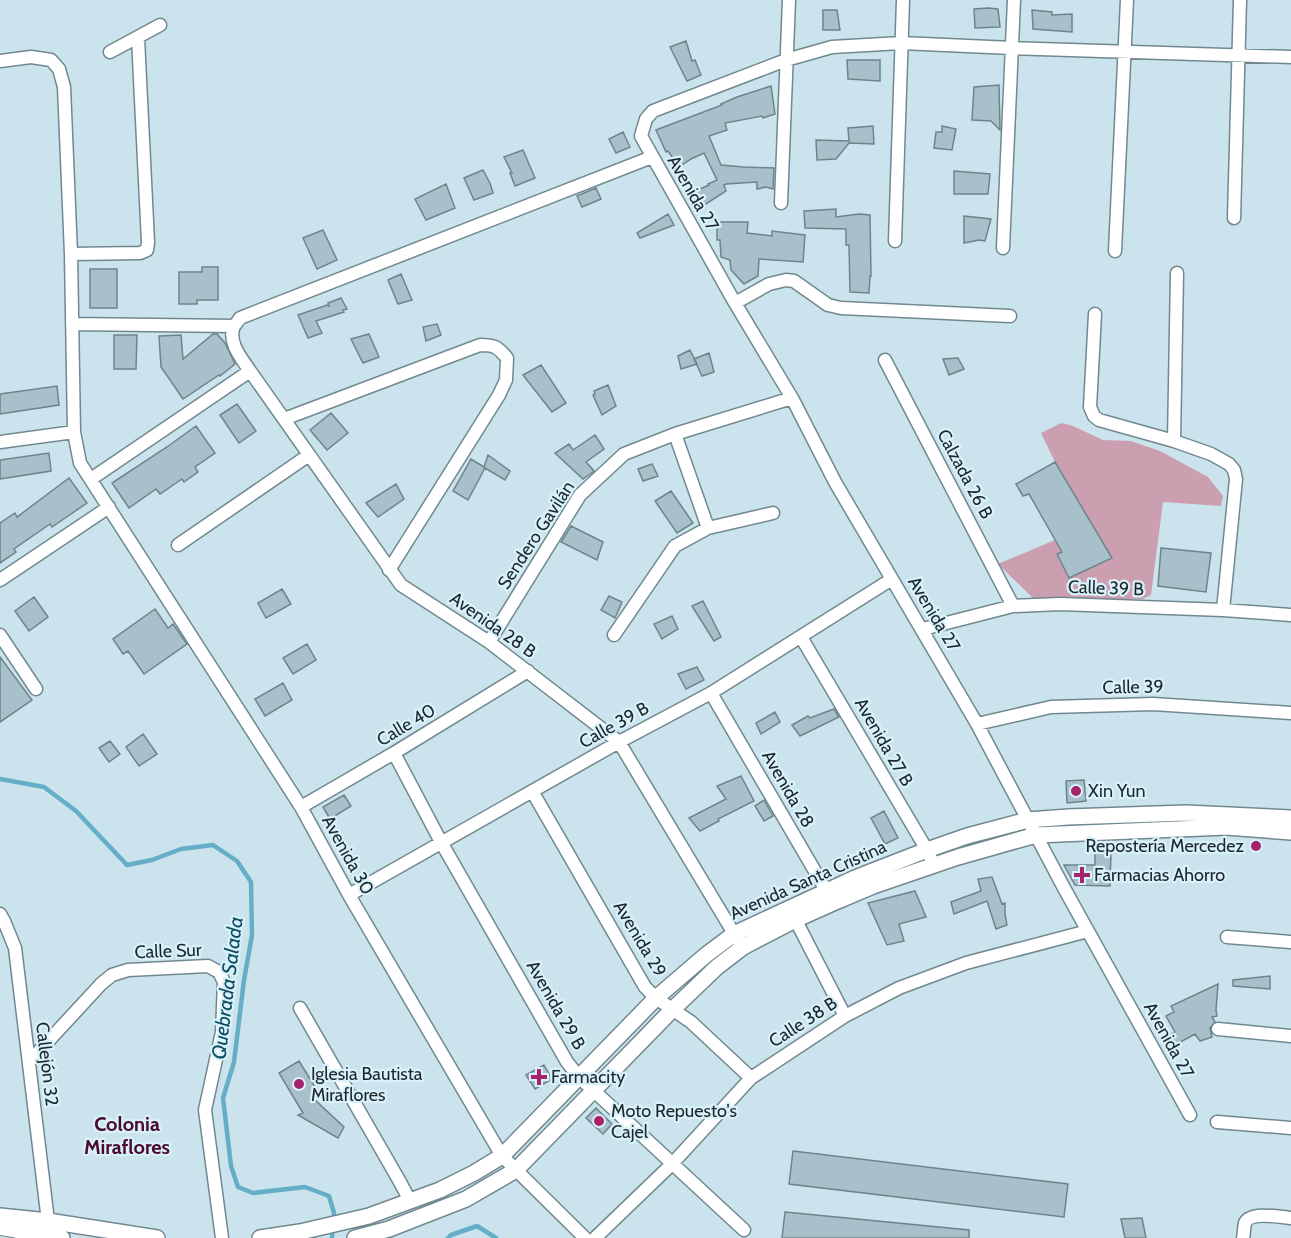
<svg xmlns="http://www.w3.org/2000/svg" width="1291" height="1238" font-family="Cabin,sans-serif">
	<rect width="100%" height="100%" fill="#cbe3ec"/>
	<path fill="#cc9fb0" d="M 1061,423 L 1073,426 L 1103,440 L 1131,441 L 1160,451 L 1208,477 L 1223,496 L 1221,506 L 1163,502 L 1151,595 L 1143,599 L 1034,599 L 998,564 L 1055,540 L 1062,552 L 1058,554 L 1069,577 L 1112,558 L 1055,462 L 1041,433 Z"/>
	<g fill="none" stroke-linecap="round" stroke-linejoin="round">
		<path stroke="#65aec7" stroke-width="4.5" d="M 0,779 L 44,787 L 76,811 L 127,865 L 152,860 L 181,849 L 213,845 L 237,861 L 251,882 L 252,935 L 244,980 L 234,1062 L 223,1098 L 231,1166 L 238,1187 L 253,1193 L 305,1187 L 329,1196 L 334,1213 L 332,1238
			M 448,1238 L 451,1235 L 477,1226 L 496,1238"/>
	</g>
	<path fill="#a8c0c9" stroke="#6d848c" stroke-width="1.5" d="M 988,8 L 998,9 L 1000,27 L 975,28 L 974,9 Z
		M 823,10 L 837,10 L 840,30 L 823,30 Z
		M 1032,10 L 1052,12 L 1052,15 L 1072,14 L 1072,32 L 1033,29 Z
		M 686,41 L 692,61 L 695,60 L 701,75 L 687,81 L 670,47 Z
		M 847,60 L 880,60 L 880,81 L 848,79 Z
		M 999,85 L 1000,130 L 991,121 L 972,120 L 974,87 Z
		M 771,86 L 775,114 L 763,118 L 762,116 L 725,123 L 727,130 L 709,136 L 721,165 L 743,167 L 774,168 L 773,189 L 766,187 L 757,189 L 757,182 L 726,184 L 724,185 L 726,191 L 703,206 L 695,191 L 709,185 L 708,184 L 717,180 L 704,153 L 691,159 L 679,167 L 668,151 L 666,152 L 656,130 L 722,105 L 721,104 L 737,97 Z
		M 873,126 L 874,144 L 849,143 L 836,159 L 817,160 L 816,140 L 849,141 L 848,128 Z
		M 942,126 L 956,129 L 952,150 L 934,148 L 936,132 L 942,132 Z
		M 623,132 L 630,147 L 616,153 L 609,139 Z
		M 523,150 L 535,178 L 515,186 L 510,173 L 512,173 L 504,157 Z
		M 483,170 L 490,183 L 493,193 L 474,200 L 464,178 Z
		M 954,171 L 990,174 L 988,194 L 954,194 Z
		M 446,184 L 455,208 L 426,220 L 415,199 Z
		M 596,188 L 601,199 L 582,207 L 577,196 Z
		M 836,209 L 836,217 L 859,214 L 870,215 L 871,276 L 870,276 L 869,293 L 850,292 L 849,245 L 846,245 L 846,229 L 805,228 L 804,211 Z
		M 668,214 L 674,225 L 640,238 L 637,233 Z
		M 964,216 L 991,219 L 985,241 L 979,240 L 964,243 Z
		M 717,222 L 748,222 L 747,233 L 772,236 L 772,231 L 805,235 L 803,262 L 759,259 L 758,276 L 744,284 L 731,270 L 730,260 L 721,257 L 720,240 L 717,240 Z
		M 323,230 L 337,260 L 317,269 L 303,238 Z
		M 202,267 L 218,267 L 218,300 L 197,300 L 197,304 L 179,304 L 179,272 L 202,272 Z
		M 90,269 L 117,269 L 117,308 L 90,308 Z
		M 401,274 L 412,300 L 398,304 L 388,280 Z
		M 341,298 L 347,309 L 343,310 L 344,312 L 316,321 L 322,333 L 308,338 L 298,315 L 327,305 L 329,306 L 328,303 Z
		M 437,324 L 441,335 L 426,341 L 423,327 Z
		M 213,334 L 217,334 L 225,343 L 235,364 L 220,376 L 219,375 L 183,399 L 161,367 L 159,336 L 181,335 L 183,359 Z
		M 369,334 L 379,357 L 363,363 L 351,339 Z
		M 114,335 L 137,335 L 136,369 L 114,369 Z
		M 690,350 L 697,364 L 681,369 L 678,356 Z
		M 709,353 L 714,372 L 702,376 L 694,359 Z
		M 958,358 L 964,369 L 949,375 L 943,359 Z
		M 541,365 L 566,403 L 552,412 L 523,375 Z
		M 608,385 L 616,406 L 602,415 L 593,395 L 595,394 L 594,391 Z
		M 57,386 L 59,405 L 0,414 L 0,394 Z
		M 237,404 L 256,431 L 239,443 L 220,415 Z
		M 331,413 L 348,433 L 327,450 L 310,430 Z
		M 196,426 L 215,453 L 195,467 L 198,472 L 184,482 L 182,479 L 160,494 L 156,489 L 129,508 L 112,483 L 167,447 Z
		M 595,435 L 604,449 L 586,462 L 594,471 L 583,479 L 555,453 L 569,444 L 573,450 Z
		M 49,453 L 51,471 L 0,479 L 0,460 Z
		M 488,455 L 510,471 L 505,480 L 485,468 L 468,500 L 453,491 L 471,459 L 484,467 Z
		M 1055,462 L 1112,558 L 1069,578 L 1057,554 L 1062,552 L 1029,494 L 1023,496 L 1016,484 Z
		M 652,464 L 658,476 L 643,481 L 638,469 Z
		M 69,478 L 87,503 L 52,527 L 50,524 L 14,549 L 16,552 L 0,563 L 0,523 L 15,513 L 17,517 Z
		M 396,484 L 404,499 L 378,517 L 366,503 Z
		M 671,491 L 693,523 L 677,533 L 655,501 Z
		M 571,526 L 603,542 L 597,560 L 561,542 Z
		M 1161,548 L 1211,553 L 1206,592 L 1158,586 Z
		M 282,589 L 291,604 L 266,618 L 258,603 Z
		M 609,596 L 622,602 L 615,618 L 601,610 Z
		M 34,597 L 48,617 L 29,631 L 15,611 Z
		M 703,601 L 721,637 L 714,641 L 692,606 Z
		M 155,609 L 168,628 L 173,624 L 187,644 L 144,674 L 128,651 L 123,654 L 113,639 Z
		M 672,616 L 678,629 L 662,639 L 654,624 Z
		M 307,644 L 316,660 L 293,674 L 283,658 Z
		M 0,657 L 32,700 L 0,722 Z
		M 697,667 L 704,680 L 686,689 L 678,674 Z
		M 283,683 L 292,700 L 265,716 L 255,699 Z
		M 834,709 L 839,717 L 800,736 L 792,725 L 808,716 L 810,718 Z
		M 775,712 L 780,722 L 761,734 L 756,723 Z
		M 143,734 L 157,754 L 139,766 L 126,747 Z
		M 110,741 L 120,754 L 109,762 L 99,748 Z
		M 741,776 L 754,801 L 718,819 L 719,821 L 700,831 L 689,818 L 726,799 L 717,786 Z
		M 1084,780 L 1086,801 L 1067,803 L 1066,781 Z
		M 344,795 L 351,806 L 330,819 L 323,807 Z
		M 764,800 L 773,816 L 764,821 L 755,806 Z
		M 884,811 L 898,838 L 885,844 L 871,818 Z
		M 1095,852 L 1111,852 L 1110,886 L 1075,885 L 1064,865 L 1095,865 Z
		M 992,877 L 1002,904 L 1005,903 L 1005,914 L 1007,925 L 996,929 L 987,901 L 954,914 L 951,902 L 981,891 L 978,879 Z
		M 915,891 L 926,917 L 899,924 L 904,941 L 887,945 L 868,903 Z
		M 1270,976 L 1270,989 L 1233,986 L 1233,980 Z
		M 1218,984 L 1216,1010 L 1217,1016 L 1212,1017 L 1215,1022 L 1210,1028 L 1212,1037 L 1200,1041 L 1195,1034 L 1173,1046 L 1166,1037 L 1175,1032 L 1166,1016 L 1174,1012 L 1171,1006 Z
		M 299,1061 L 320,1095 L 314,1099 L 344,1127 L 338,1138 L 298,1115 L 303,1113 L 279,1073 Z
		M 544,1065 L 552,1079 L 535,1089 L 526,1075 Z
		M 596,1108 L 612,1124 L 603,1134 L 586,1118 Z
		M 793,1151 L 1068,1184 L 1064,1217 L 789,1184 Z
		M 785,1212 L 969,1230 L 969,1238 L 782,1238 Z
		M 1142,1218 L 1146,1238 L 1125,1238 L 1121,1219 Z"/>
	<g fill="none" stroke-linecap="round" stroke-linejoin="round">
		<defs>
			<path id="minor" d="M 110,52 L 160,25
				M 0,61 L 31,57 L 51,60 L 59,69 L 64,87 L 71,254 L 74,432 L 80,463 L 301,807 L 349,895 L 502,1156 L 585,1238
				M 652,157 L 240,318 C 240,319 234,326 234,326 C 227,342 242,359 250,371 L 401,585 L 489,642 L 619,742 L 739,942
				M 781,203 L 789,0
				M 1234,218 L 1240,0
				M 895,241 L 903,0
				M 1003,248 L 1014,0
				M 1115,251 L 1127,0
				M 71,254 L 140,253 L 147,250 L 148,242 L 138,38
				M 735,303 L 769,284 L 786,280 L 794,281 L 828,305 L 841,308 L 1010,316
				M 1095,314 L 1090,407 L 1094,416 L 1099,420 L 1174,441 L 1211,454 L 1229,464 L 1234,470 L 1236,479 L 1223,610
				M 72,324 L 234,326
				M 885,360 L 1013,606
				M 284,419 L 480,345 C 494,345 497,346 507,358 L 506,380 L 499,395 L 389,570
				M 675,434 L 708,528
				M 1174,441 L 1177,273
				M 0,442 L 74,432
				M 91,479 L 250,371
				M 178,545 L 309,455
				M 0,580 L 109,507
				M 923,629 L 1013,606 L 1060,604 L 1223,610 L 1291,615
				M 0,635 L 36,689
				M 614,635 L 675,546 L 708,528 L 773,513
				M 801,637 L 927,850 L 934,865
				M 489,642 L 580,495 L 624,454 L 675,434 L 792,398
				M 711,693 L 830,897
				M 977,724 L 1051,707 L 1153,704 L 1291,713
				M 394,753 L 441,842 L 567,1062 L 579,1077 L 744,1230
				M 532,791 L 645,987 L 656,998 L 691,1022 L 751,1078
				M 301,807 L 394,753 L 528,671
				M 349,895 L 619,742 L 711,693 L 892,579
				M 792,913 L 845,1016
				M 0,914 L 4,921 L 15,948 L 48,1221
				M 1227,937 L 1291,942
				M 300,1008 L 400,1182 L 410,1201
				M 1218,1029 L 1291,1036
				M 29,1062 L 101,984 L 112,975 L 128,970 L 208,966 L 219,972 L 224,982 L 222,1032 L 205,1110 L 222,1238
				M 1190,1115 L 1064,888 L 977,724 L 835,482 L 792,398 L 735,303 L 641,136 L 646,119 L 653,111 L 786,60 L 832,47 L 901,43 L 1012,48 L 1291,57
				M 1217,1122 L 1291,1128
				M 595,1238 L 672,1164 L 751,1078 L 845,1016 L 899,988 L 966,963 L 1088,931
				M 1243,1238 C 1244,1234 1244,1227 1245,1223 C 1250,1211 1280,1217 1291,1218"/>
			<path id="tertiary" d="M 0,1216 L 48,1221 L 157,1238
				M 36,1235 L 62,1238
				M 260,1238 L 300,1232 L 369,1216 L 440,1190 L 474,1173 L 502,1156 L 656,998 L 706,955 L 734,934 L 855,878 L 927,850 L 967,836 L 1028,820 L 1068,817 L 1186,813 L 1291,818
				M 355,1238 L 389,1229 L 466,1199 L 516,1170 L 672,1010 L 717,967 L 743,947 L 795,920 L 833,903 L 873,886 L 958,857 L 1036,835 L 1226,827 L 1291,832"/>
			<path id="primary" d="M 0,1225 L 14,1227 L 47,1236"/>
		</defs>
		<use href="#minor" stroke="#718890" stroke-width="15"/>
		<use href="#tertiary" stroke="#718890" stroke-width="18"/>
		<use href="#primary" stroke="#718890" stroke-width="22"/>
		<use href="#minor" stroke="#fff" stroke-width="12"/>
		<use href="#tertiary" stroke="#fff" stroke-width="15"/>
		<use href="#primary" stroke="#fff" stroke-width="20"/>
	</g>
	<g fill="#a8226b" stroke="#d8f1fa" stroke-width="2">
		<circle cx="1076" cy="791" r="6"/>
		<circle cx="1256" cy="846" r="6"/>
		<path d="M1079 866h6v6h6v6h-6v6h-6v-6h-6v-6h6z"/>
		<path d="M536 1068h6v6h6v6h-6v6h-6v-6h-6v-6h6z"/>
		<circle cx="299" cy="1084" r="6"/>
		<circle cx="599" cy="1121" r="6"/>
	</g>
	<g text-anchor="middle" stroke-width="4.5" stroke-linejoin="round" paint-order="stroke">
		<g font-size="18" fill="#1d272a" stroke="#d8f1fa">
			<text transform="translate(693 193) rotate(60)" y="6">Avenida 27</text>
			<text transform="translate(965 474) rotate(62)" y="6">Calzada 26 B</text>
			<text transform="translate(536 535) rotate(-57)" y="6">Sendero Gavilán</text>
			<text transform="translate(1106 588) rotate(2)" y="6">Calle 39 B</text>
			<text transform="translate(934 614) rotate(59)" y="6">Avenida 27</text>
			<text transform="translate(493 625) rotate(35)" y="6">Avenida 28 B</text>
			<text transform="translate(1133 687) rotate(-1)" y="6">Calle 39</text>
			<text transform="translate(406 725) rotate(-31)" y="6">Calle 40</text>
			<text transform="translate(614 725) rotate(-29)" y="6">Calle 39 B</text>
			<text transform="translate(884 742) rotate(60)" y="6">Avenida 27 B</text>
			<text transform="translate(788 789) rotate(60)" y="6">Avenida 28</text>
			<text transform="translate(348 855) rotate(61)" y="6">Avenida 30</text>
			<text transform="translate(808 880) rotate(-24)" y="6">Avenida Santa Cristina</text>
			<text transform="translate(640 939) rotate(59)" y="6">Avenida 29</text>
			<text transform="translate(168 951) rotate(-2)" y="6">Calle Sur</text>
			<text transform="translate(556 1005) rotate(60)" y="6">Avenida 29 B</text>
			<text transform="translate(803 1022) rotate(-33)" y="6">Calle 38 B</text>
			<text transform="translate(1169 1040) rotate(61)" y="6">Avenida 27</text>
			<text transform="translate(47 1064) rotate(83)" y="6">Callejón 32</text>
		</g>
		<g font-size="18" fill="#1d272a" stroke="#d8f1fa" text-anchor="start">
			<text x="1088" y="797">Xin Yun</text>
			<text x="1244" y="852" text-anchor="end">Repostería Mercedez</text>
			<text x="1094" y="881">Farmacias Ahorro</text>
			<text x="311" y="1080">Iglesia Bautista<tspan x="311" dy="21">Miraflores</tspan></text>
			<text x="551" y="1083">Farmacity</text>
			<text x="611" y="1117">Moto Repuesto's<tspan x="611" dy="21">Cajel</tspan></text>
		</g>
		<g font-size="20" font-style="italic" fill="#0d4d5f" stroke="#d8f1fa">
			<text transform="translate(227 988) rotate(-83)" y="7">Quebrada Salada</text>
		</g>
		<g font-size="20" font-weight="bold" fill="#4b0b2d" stroke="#d8f1fa">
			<text x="127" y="1131">Colonia<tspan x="127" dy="23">Miraflores</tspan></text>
		</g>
	</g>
</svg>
